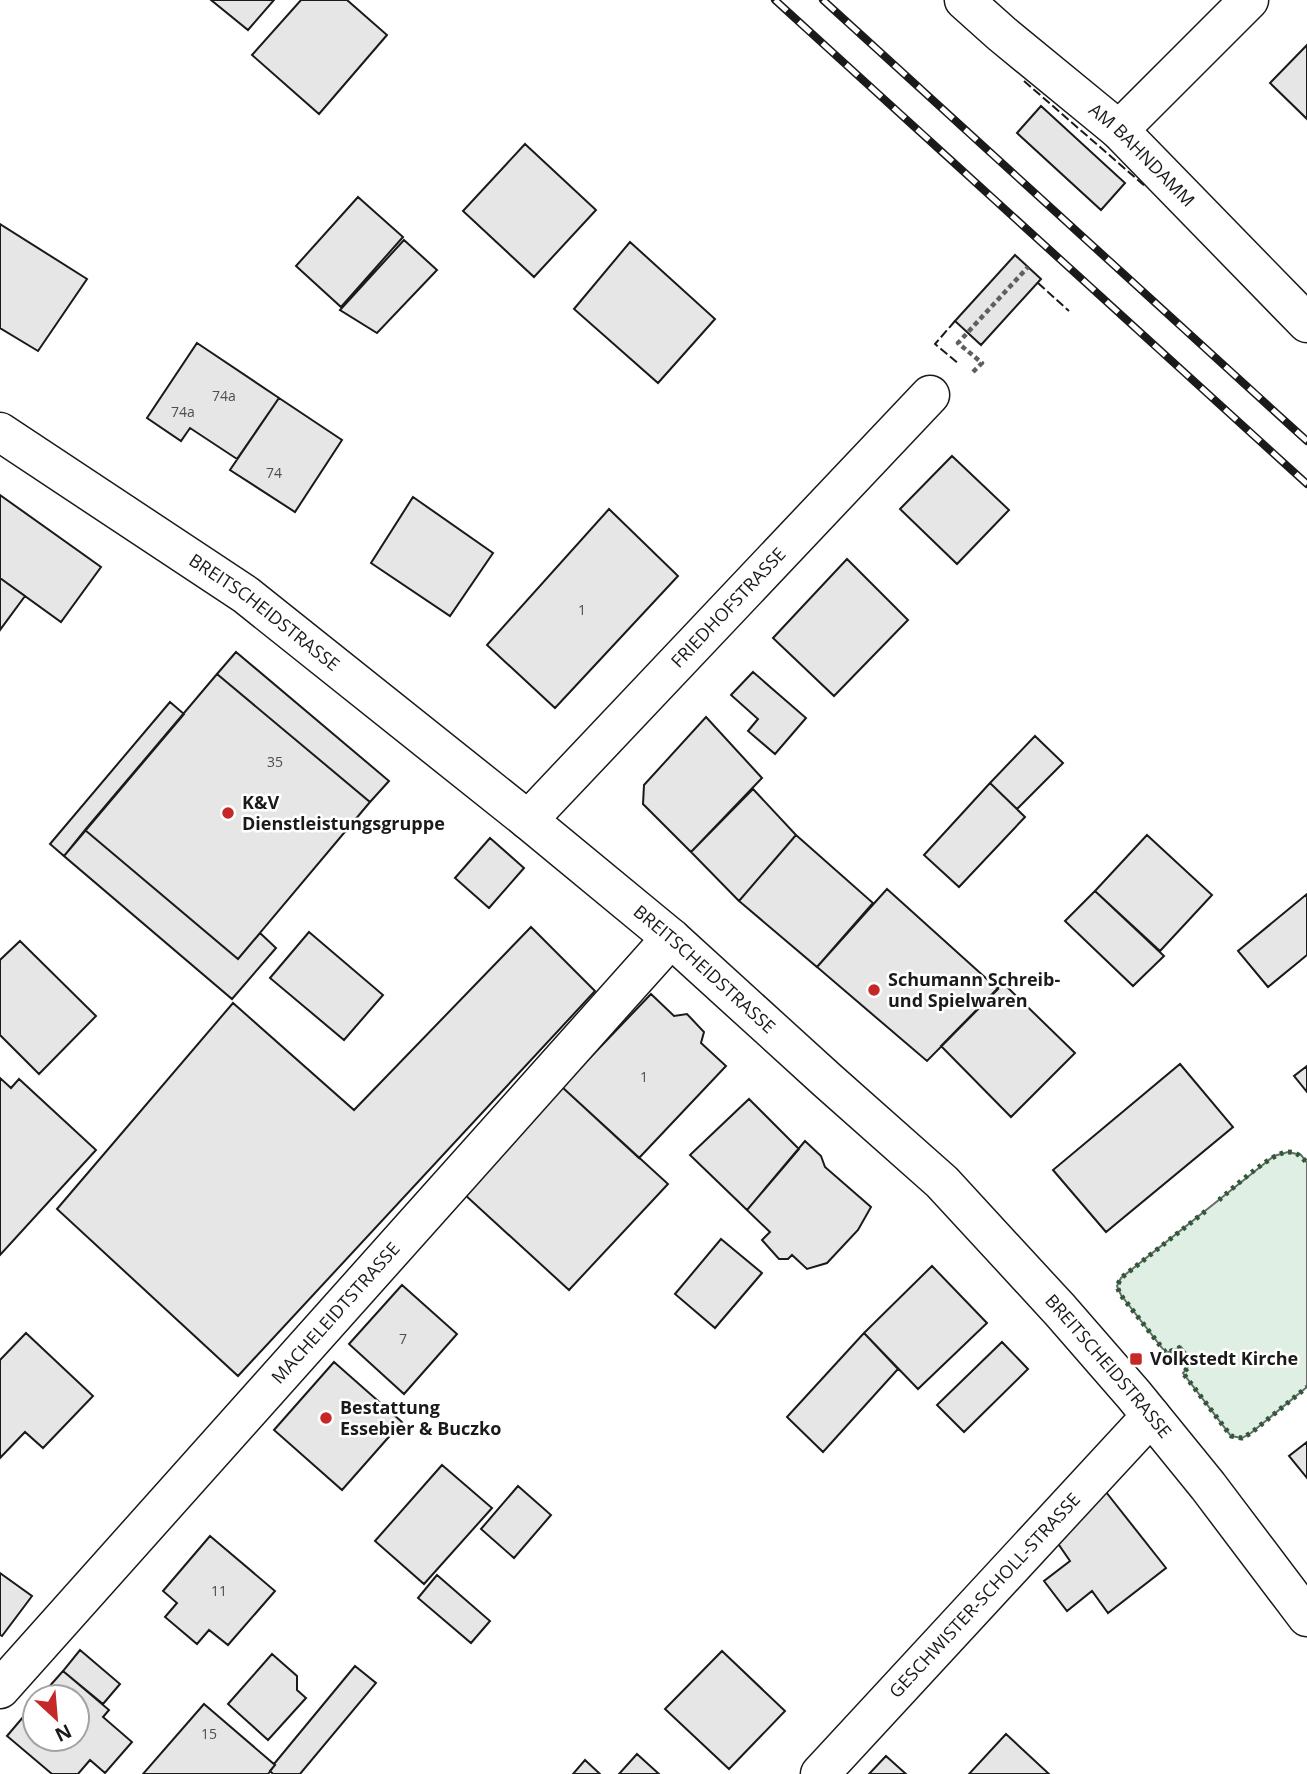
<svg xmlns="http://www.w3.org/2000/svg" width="1307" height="1774" font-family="'Open Sans',sans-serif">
	<rect width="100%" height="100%" fill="#fff"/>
	<path fill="#e0efe3" stroke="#6a6a6a" stroke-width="2" d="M 1288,1152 L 1301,1155 L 1307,1163 L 1307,1387 L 1251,1433 L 1242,1438 L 1231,1436 L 1183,1373 L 1193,1361 L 1181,1347 L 1166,1353 L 1121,1295 L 1117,1286 L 1121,1278 L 1274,1156 Z"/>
	<path fill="#e6e6e6" stroke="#1a1a1a" stroke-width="2" d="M 211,0 L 274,0 L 248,30 Z
		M 301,0 L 347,0 L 387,35 L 319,114 L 252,55 Z
		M 1307,45 L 1307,119 L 1270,83 Z
		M 1041,106 L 1125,183 L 1101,210 L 1017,133 Z
		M 525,144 L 596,210 L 534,277 L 463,211 Z
		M 358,197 L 403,237 L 341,307 L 296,266 Z
		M 0,224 L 87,279 L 38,351 L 0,328 Z
		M 404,240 L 437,270 L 377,333 L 340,310 Z
		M 630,242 L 715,319 L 658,383 L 574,309 Z
		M 1015,255 L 1041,279 L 981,345 L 955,321 Z
		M 197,343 L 279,398 L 237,459 L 190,428 L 181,441 L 147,418 Z
		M 279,398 L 342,440 L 295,512 L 230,470 Z
		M 952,456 L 1009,510 L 957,564 L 900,509 Z
		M 0,495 L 101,567 L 61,622 L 0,578 Z
		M 413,497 L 493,553 L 450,616 L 371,563 Z
		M 609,509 L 678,576 L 555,708 L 487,645 Z
		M 847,559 L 908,620 L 834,696 L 773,638 Z
		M 0,578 L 25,596 L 0,630 Z
		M 236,652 L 389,781 L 370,802 L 217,674 Z
		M 753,672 L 806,718 L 775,754 L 748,731 L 758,719 L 731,695 Z
		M 217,674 L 370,802 L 238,959 L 85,830 Z
		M 170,702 L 184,714 L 64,856 L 50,844 Z
		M 706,717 L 762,778 L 691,852 L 643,804 L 644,785 Z
		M 1035,736 L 1063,763 L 1017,809 L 990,783 Z
		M 990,783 L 1025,817 L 959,887 L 924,855 Z
		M 753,789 L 796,835 L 739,901 L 691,852 Z
		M 85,830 L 238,959 L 260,933 L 276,948 L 232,999 L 64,856 Z
		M 796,835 L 873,903 L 817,967 L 739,901 Z
		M 1147,835 L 1212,895 L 1160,951 L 1095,891 Z
		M 490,838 L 524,868 L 489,908 L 455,878 Z
		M 887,889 L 998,989 L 927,1061 L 817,967 Z
		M 1095,891 L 1164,956 L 1133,986 L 1065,921 Z
		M 1307,894 L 1307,955 L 1268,987 L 1238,951 Z
		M 531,927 L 595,991 L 238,1376 L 57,1209 L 233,1003 L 354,1110 Z
		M 309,932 L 383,995 L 344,1040 L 270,978 Z
		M 20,941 L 96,1016 L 39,1074 L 0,1035 L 0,960 Z
		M 1003,983 L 1075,1053 L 1011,1117 L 941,1046 Z
		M 651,994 L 674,1016 L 687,1014 L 704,1032 L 701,1043 L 726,1066 L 639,1158 L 562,1087 Z
		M 1180,1064 L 1233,1127 L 1106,1232 L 1053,1170 Z
		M 1307,1066 L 1307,1092 L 1294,1076 Z
		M 0,1078 L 11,1088 L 19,1079 L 96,1150 L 0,1255 Z
		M 562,1087 L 668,1184 L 569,1290 L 464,1194 Z
		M 749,1099 L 799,1149 L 747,1210 L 690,1155 Z
		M 805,1141 L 821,1156 L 825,1167 L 871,1207 L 858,1230 L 827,1263 L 807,1269 L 792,1255 L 788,1259 L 779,1259 L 762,1240 L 770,1232 L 747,1210 Z
		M 721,1239 L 762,1273 L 715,1328 L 675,1294 Z
		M 932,1266 L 987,1323 L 918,1389 L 864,1333 Z
		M 402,1285 L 457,1334 L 404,1394 L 349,1344 Z
		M 26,1333 L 93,1396 L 43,1448 L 25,1432 L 0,1458 L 0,1360 Z
		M 864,1333 L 898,1369 L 823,1452 L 787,1417 Z
		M 1002,1342 L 1028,1369 L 964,1432 L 937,1405 Z
		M 334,1362 L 402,1422 L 342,1490 L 274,1430 Z
		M 1307,1442 L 1307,1478 L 1289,1456 Z
		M 442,1465 L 492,1508 L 424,1584 L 375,1541 Z
		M 518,1486 L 551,1515 L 514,1558 L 481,1529 Z
		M 1106,1492 L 1166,1568 L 1108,1613 L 1092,1591 L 1067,1611 L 1044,1581 L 1070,1561 L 1057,1542 Z
		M 210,1536 L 275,1591 L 228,1645 L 209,1630 L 197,1644 L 165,1617 L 177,1603 L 163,1591 Z
		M 0,1573 L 32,1596 L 2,1636 L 0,1635 Z
		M 437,1575 L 490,1621 L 471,1643 L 418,1598 Z
		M 80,1650 L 120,1684 L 103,1704 L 63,1671 Z
		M 722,1651 L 785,1711 L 729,1769 L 665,1709 Z
		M 272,1654 L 297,1676 L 297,1690 L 306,1698 L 268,1740 L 228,1704 Z
		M 355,1666 L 376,1683 L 300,1774 L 273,1774 L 270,1771 L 275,1765 L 274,1764 Z
		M 63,1671 L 109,1710 L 103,1717 L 132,1742 L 105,1773 L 90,1760 L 78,1774 L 52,1774 L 7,1736 L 35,1703 L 35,1739 L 77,1739 L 77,1697 L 40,1697 Z
		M 204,1704 L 275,1765 L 268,1774 L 143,1774 Z
		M 1006,1734 L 1049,1774 L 969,1774 Z
		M 637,1754 L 659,1774 L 619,1774 Z
		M 886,1756 L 906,1774 L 869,1774 Z
		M 585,1760 L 600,1774 L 573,1774 Z"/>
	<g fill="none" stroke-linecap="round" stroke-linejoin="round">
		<defs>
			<g id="street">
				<path id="s1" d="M 964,0 L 1002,34 L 1119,130 L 1307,323"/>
				<path d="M 1119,130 L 1249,0"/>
				<path id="s2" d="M 0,432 L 246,595 L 528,820 L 671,938 L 827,1080 L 942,1182 L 1060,1310 L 1134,1395 L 1208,1486 L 1307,1617"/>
				<path id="s3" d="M 528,820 L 930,395"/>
				<path id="s4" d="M 0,1689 L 671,938"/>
				<path id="s5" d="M 820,1774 L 1151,1416"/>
			</g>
		</defs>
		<use href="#street" stroke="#1a1a1a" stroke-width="41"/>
		<path stroke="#5f5f5f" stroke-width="4.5" stroke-dasharray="5 3.5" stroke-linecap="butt" d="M 973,372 L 982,363 L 958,343 L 1028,267"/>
		<use href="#street" stroke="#fff" stroke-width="38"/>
		<defs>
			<path id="rail" d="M 775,0 L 1307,484
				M 823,0 L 1307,441"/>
		</defs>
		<use href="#rail" stroke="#1a1a1a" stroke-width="8"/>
		<use href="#rail" stroke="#fff" stroke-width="5" stroke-dasharray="16" stroke-linecap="butt"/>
		<path stroke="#2b5a34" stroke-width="5" stroke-dasharray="3.5 5" stroke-linecap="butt" d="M 1219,1200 C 1233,1188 1272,1152 1288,1152 C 1297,1152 1302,1157 1307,1163
			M 1181,1347 L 1166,1353 L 1120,1294 L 1117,1286 L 1121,1278 L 1207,1210
			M 1193,1362 L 1183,1373 L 1231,1436 L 1242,1438 L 1251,1433 L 1307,1387"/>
		<path stroke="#1a1a1a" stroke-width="2" stroke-dasharray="9 3.5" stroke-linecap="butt" d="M 1024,81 L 1146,187
			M 1038,283 L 1069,311
			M 955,321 L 935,344 L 959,364"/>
	</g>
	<g fill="#c62828" stroke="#fff" stroke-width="2.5">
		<circle cx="228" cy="813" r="7"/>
		<circle cx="874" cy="990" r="7"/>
		<rect x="1129" y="1352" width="14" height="14" rx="3.5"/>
		<circle cx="326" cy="1418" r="7"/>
	</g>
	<g text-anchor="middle" stroke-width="5" stroke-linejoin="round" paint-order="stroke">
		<g font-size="14" fill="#4d4d4d">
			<text x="224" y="401">74a</text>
			<text x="183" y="417">74a</text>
			<text x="274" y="478">74</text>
			<text x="582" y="615">1</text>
			<text x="275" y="767">35</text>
			<text x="644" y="1082">1</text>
			<text x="403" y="1344">7</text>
			<text x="219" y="1596">11</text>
			<text x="209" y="1739">15</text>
		</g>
		<g font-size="18" fill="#1a1a1a" stroke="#fff">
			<text dy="6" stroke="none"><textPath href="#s1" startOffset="236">AM BAHNDAMM</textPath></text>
			<text dy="6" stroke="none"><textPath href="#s3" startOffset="292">FRIEDHOFSTRASSE</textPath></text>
			<text dy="6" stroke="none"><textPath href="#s2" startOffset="320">BREITSCHEIDSTRASSE</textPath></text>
			<text dy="6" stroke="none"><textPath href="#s2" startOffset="887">BREITSCHEIDSTRASSE</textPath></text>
			<text dy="6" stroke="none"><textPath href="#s4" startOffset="504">MACHELEIDTSTRASSE</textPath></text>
			<text dy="6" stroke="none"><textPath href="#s2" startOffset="1454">BREITSCHEIDSTRASSE</textPath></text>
			<text dy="6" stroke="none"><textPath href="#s5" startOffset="243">GESCHWISTER-SCHOLL-STRASSE</textPath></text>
		</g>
		<g font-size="18" font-weight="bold" fill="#1a1a1a" stroke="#fff" text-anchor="start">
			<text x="242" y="809">K&amp;V<tspan x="242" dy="21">Dienstleistungsgruppe</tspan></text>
			<text x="888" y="986">Schumann Schreib-<tspan x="888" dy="21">und Spielwaren</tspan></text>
			<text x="1150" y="1365">Volkstedt Kirche</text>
			<text x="340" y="1414">Bestattung<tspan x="340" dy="21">Essebier &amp; Buczko</tspan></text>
		</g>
	</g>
	<g transform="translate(56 1718) rotate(154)"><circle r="33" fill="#ffffff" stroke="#a3a3a3" stroke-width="2"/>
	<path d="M0-5L12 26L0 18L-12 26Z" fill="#c62828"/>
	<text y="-10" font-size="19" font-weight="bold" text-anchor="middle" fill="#1a1a1a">N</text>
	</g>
</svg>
